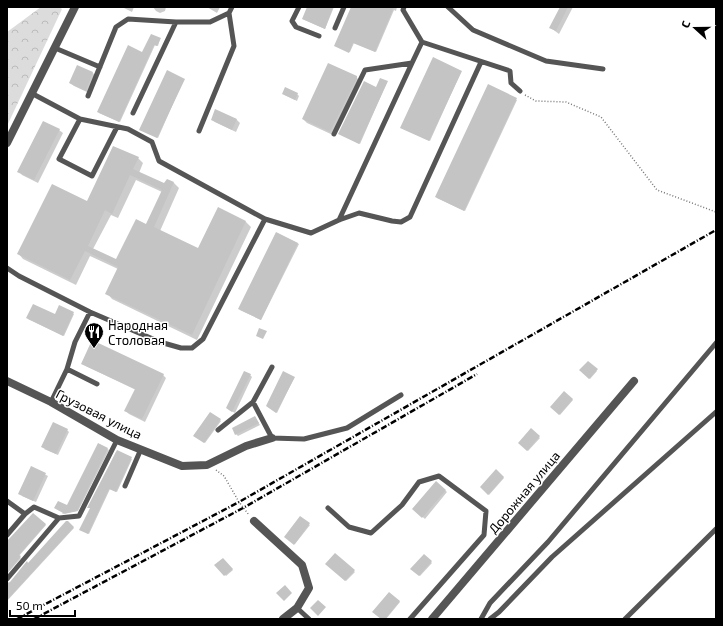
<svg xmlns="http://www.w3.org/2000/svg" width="723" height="626" font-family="'Exo 2',sans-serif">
	<defs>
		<pattern id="forest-crowns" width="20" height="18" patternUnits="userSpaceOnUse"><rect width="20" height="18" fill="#dcdcdc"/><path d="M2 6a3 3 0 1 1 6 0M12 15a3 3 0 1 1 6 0" fill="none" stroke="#bbb"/></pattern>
	</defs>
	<rect width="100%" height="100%" fill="#fff"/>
	<path fill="url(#forest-crowns)" d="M 41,7 L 59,7 L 62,9 L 7,126 L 7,32 Z"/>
	<path fill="#0003" fill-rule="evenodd" d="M 122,7 L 134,7 L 132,12 Z
		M 153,7 L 166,7 L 165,11 L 160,13 L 156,11 Z
		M 207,7 L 220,7 L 217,13 Z
		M 308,7 L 334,7 L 325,29 L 303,19 Z
		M 352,7 L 397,7 L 396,11 L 394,10 L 376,52 L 354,43 L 350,52 L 335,45 Z
		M 561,7 L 573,7 L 559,34 L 551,28 Z
		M 160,39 L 158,46 L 155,45 L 120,122 L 99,113 L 143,53 Z
		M 78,67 L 93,73 L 96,77 L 89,93 L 74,86 L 70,83 Z
		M 461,72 L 430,141 L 402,128 Z
		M 356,77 L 360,81 L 335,136 L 307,123 L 303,119 Z
		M 184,79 L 158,138 L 141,130 Z
		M 387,82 L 360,144 L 340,134 L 377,88 Z
		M 489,86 L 517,100 L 465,211 L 437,198 Z
		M 297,94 L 299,96 L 297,101 L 285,95 Z
		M 216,111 L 237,120 L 240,123 L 236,132 L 215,122 L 212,119 Z
		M 59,130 L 63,133 L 38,183 L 22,175 L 19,171 Z
		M 138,158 L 143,163 L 139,173 L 165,185 L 167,180 L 174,183 L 179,188 L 160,231 L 198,250 L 218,209 L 246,222 L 251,227 L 197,340 L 112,299 L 107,293 L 118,269 L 90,256 L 76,285 L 23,259 L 18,253 L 88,203 ZM 136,180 L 162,192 L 146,225 L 117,261 L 93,249 L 111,215 L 118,218 Z
		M 277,233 L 299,244 L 261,320 L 240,310 Z
		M 60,306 L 74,314 L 64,336 L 28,319 L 55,316 Z
		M 588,362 L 597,371 L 590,379 L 580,370 Z
		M 83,363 L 163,375 L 166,378 L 145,422 L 129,414 L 126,411 L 136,390 L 86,366 Z
		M 250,375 L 252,377 L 235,413 L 229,410 L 227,408 Z
		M 294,378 L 277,413 L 268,407 Z
		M 564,393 L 573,400 L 560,415 L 552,407 Z
		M 211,413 L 221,421 L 205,443 L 194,435 Z
		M 255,417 L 260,425 L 238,436 L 236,434 Z
		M 67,430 L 69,432 L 58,455 L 44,449 Z
		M 531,430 L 540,438 L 528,451 L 520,443 Z
		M 99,444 L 109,450 L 78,511 L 64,514 Z
		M 116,452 L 132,459 L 117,492 L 110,489 L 89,534 L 81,530 L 91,508 L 89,508 Z
		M 32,468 L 48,476 L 36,502 L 22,496 Z
		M 496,471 L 504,478 L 489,495 L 481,487 Z
		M 436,482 L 447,492 L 425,519 L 414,509 Z
		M 33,514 L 46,525 L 19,556 L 21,558 L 7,574 L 7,543 Z
		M 300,518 L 310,525 L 295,544 L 285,537 Z
		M 67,522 L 74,528 L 7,601 L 7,583 L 11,583 Z
		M 335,554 L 355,572 L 346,581 L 327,564 Z
		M 424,555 L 432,563 L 420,576 L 412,569 Z
		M 223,559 L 233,570 L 226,576 L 216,565 Z
		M 389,593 L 400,602 L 386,619 L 382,619 Z"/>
	<path fill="#c4c4c4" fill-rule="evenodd" d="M 307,7 L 333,7 L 325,29 L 302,19 Z
		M 351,7 L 394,7 L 375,52 L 353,43 L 349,53 L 334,46 Z
		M 560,7 L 568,7 L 556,31 L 549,28 Z
		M 151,34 L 161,38 L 157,46 L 154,45 L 119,122 L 97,112 L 128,45 L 142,52 Z
		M 433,57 L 462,71 L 429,141 L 400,128 Z
		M 328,63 L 357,76 L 357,78 L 330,132 L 302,119 Z
		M 77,65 L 93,72 L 86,91 L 69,83 Z
		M 167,70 L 185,79 L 157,138 L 139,130 Z
		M 380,78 L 388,81 L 359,144 L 338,134 L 364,81 L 376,87 Z
		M 488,84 L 517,98 L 464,211 L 435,197 Z
		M 285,87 L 298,93 L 295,100 L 282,94 Z
		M 215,109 L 237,119 L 232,130 L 211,120 Z
		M 43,121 L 60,129 L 34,180 L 17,172 Z
		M 113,146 L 139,157 L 133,169 L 164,183 L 167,179 L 174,182 L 154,227 L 198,248 L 218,207 L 246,221 L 192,335 L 105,294 L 118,267 L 85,251 L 70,280 L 17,254 L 52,184 L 87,201 ZM 130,175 L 162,190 L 146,224 L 136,219 L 116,259 L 88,246 L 105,210 L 112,214 Z
		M 276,232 L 298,243 L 261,320 L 238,309 Z
		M 33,304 L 55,314 L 59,305 L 74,312 L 63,336 L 26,318 Z
		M 259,328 L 267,331 L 263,339 L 256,336 Z
		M 92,340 L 164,374 L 142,419 L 124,411 L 135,389 L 81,364 Z
		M 588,361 L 598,369 L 589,379 L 579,370 Z
		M 244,371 L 251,374 L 232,412 L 226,408 Z
		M 283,371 L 295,377 L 276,413 L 266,406 Z
		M 564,391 L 573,399 L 559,415 L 550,407 Z
		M 210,412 L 221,419 L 204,443 L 193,436 Z
		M 255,416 L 259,423 L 235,435 L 232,428 Z
		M 53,422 L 68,429 L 56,454 L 41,447 Z
		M 531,428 L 540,436 L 527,451 L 518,443 Z
		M 98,443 L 108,448 L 77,511 L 62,514 L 63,513 L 54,508 L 58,501 L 67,505 Z
		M 117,450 L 132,457 L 116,492 L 109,489 L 88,534 L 79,530 L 90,508 L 87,508 Z
		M 31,466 L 46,473 L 33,501 L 18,494 Z
		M 496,469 L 504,477 L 488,495 L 480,487 Z
		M 436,481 L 446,490 L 422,518 L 412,509 Z
		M 33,513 L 46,524 L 19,555 L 21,556 L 7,573 L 7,541 Z
		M 300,516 L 310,523 L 294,545 L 284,537 Z
		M 66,521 L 68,521 L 74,527 L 7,600 L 7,583 L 10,582 L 27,561 L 28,563 Z
		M 335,553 L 355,570 L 345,581 L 325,564 Z
		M 424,554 L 432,561 L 419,576 L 410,569 Z
		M 223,558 L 233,569 L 224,576 L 214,565 Z
		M 285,585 L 292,593 L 284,601 L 276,593 Z
		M 389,592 L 400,601 L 385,619 L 381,619 L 372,612 Z
		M 318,600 L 326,607 L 318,616 L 310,608 Z"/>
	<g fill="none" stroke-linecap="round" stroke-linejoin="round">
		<path stroke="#777" stroke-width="1.5" stroke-dasharray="1 2" stroke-linecap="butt" d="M 525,95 L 536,101 L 566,102 L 601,117 L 657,190 L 716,212
			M 216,470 L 224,476 L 239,502 L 249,515"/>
		<path stroke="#555" stroke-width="5" d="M 299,7 L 292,21 L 296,27 L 319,36
			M 404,7 L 403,10 L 422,42
			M 448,7 L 473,30 L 546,61 L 603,69
			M 335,28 L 344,7
			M 55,48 L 100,67
			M 88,96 L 116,27 L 128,19 L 176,22 L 210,22 L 229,13 L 232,7
			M 133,113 L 176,22
			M 80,119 L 59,159 L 92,176 L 117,127
			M 199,131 L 234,46 L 229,13
			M 334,134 L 365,70 L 412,63 L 422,42 L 510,71 L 511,83 L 520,91
			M 265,219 L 311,233 L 339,220 L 359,213 L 392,221 L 401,222 L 410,217 L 481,62
			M 339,220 L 412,63
			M 7,268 L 19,276 L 90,312 L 160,342 L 181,348 L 192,348 L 203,339 L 265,219 L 159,161 L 152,142 L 128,129 L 80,119 L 33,94
			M 90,312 L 75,342 L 67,369 L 97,384
			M 51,402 L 67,369
			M 253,402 L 272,438 L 304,439 L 347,428 L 401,395
			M 218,430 L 253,402 L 272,367
			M 125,486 L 141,449
			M 7,501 L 25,514 L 7,535
			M 328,508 L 349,527 L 371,533 L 402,505 L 419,482 L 439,476 L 486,511 L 484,535 L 410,619
			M 25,514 L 34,507 L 59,518
			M 7,579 L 59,518 L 79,516 L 117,440
			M 297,608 L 309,619
			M 481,619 L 490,603 L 548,542 L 716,343
			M 490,619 L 499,612 L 552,557 L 716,412
			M 625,619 L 716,529"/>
		<path stroke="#555" stroke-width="8" d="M 7,143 L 75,7
			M 7,381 L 51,402 L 117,440 L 182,466 L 207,465 L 246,446 L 272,438
			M 254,521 L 302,565 L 309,588 L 297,608 L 283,619
			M 432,619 L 634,381"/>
		<path stroke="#000" stroke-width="2.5" stroke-dasharray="6 2 1 2" stroke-linecap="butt" d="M 17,619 L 239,502 L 716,230
			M 34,619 L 243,508 L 477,374"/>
	</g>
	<defs>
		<symbol id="restaurant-pin" viewBox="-11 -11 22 30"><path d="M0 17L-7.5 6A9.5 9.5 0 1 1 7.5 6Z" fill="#000" stroke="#fff"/><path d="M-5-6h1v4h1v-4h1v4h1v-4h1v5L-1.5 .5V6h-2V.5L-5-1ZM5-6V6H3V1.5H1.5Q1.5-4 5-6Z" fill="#fff"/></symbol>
	</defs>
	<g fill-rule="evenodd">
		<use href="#restaurant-pin" x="83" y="321" width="22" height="30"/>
	</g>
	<g text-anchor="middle" stroke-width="3" stroke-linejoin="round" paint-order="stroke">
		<g font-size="13" fill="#000" stroke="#fff" text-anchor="start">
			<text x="108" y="330">Народная<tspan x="108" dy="15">Столовая</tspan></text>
		</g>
		<g font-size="13" fill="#000" stroke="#fff">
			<text transform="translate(99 414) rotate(27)" y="5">Грузовая улица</text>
			<text transform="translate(524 492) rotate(-50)" y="5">Дорожная улица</text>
		</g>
	</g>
	<rect width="723" height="626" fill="none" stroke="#000000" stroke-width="16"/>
	<g transform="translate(695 28) rotate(291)" stroke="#ffffff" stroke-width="3" paint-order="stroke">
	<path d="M0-3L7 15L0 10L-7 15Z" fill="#000000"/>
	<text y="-6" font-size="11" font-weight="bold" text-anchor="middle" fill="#000000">С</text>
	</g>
	<path d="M10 610v6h65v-6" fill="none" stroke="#000000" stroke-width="2"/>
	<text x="16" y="610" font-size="12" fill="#000000" stroke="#ffffff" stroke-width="3" paint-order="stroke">50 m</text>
</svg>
